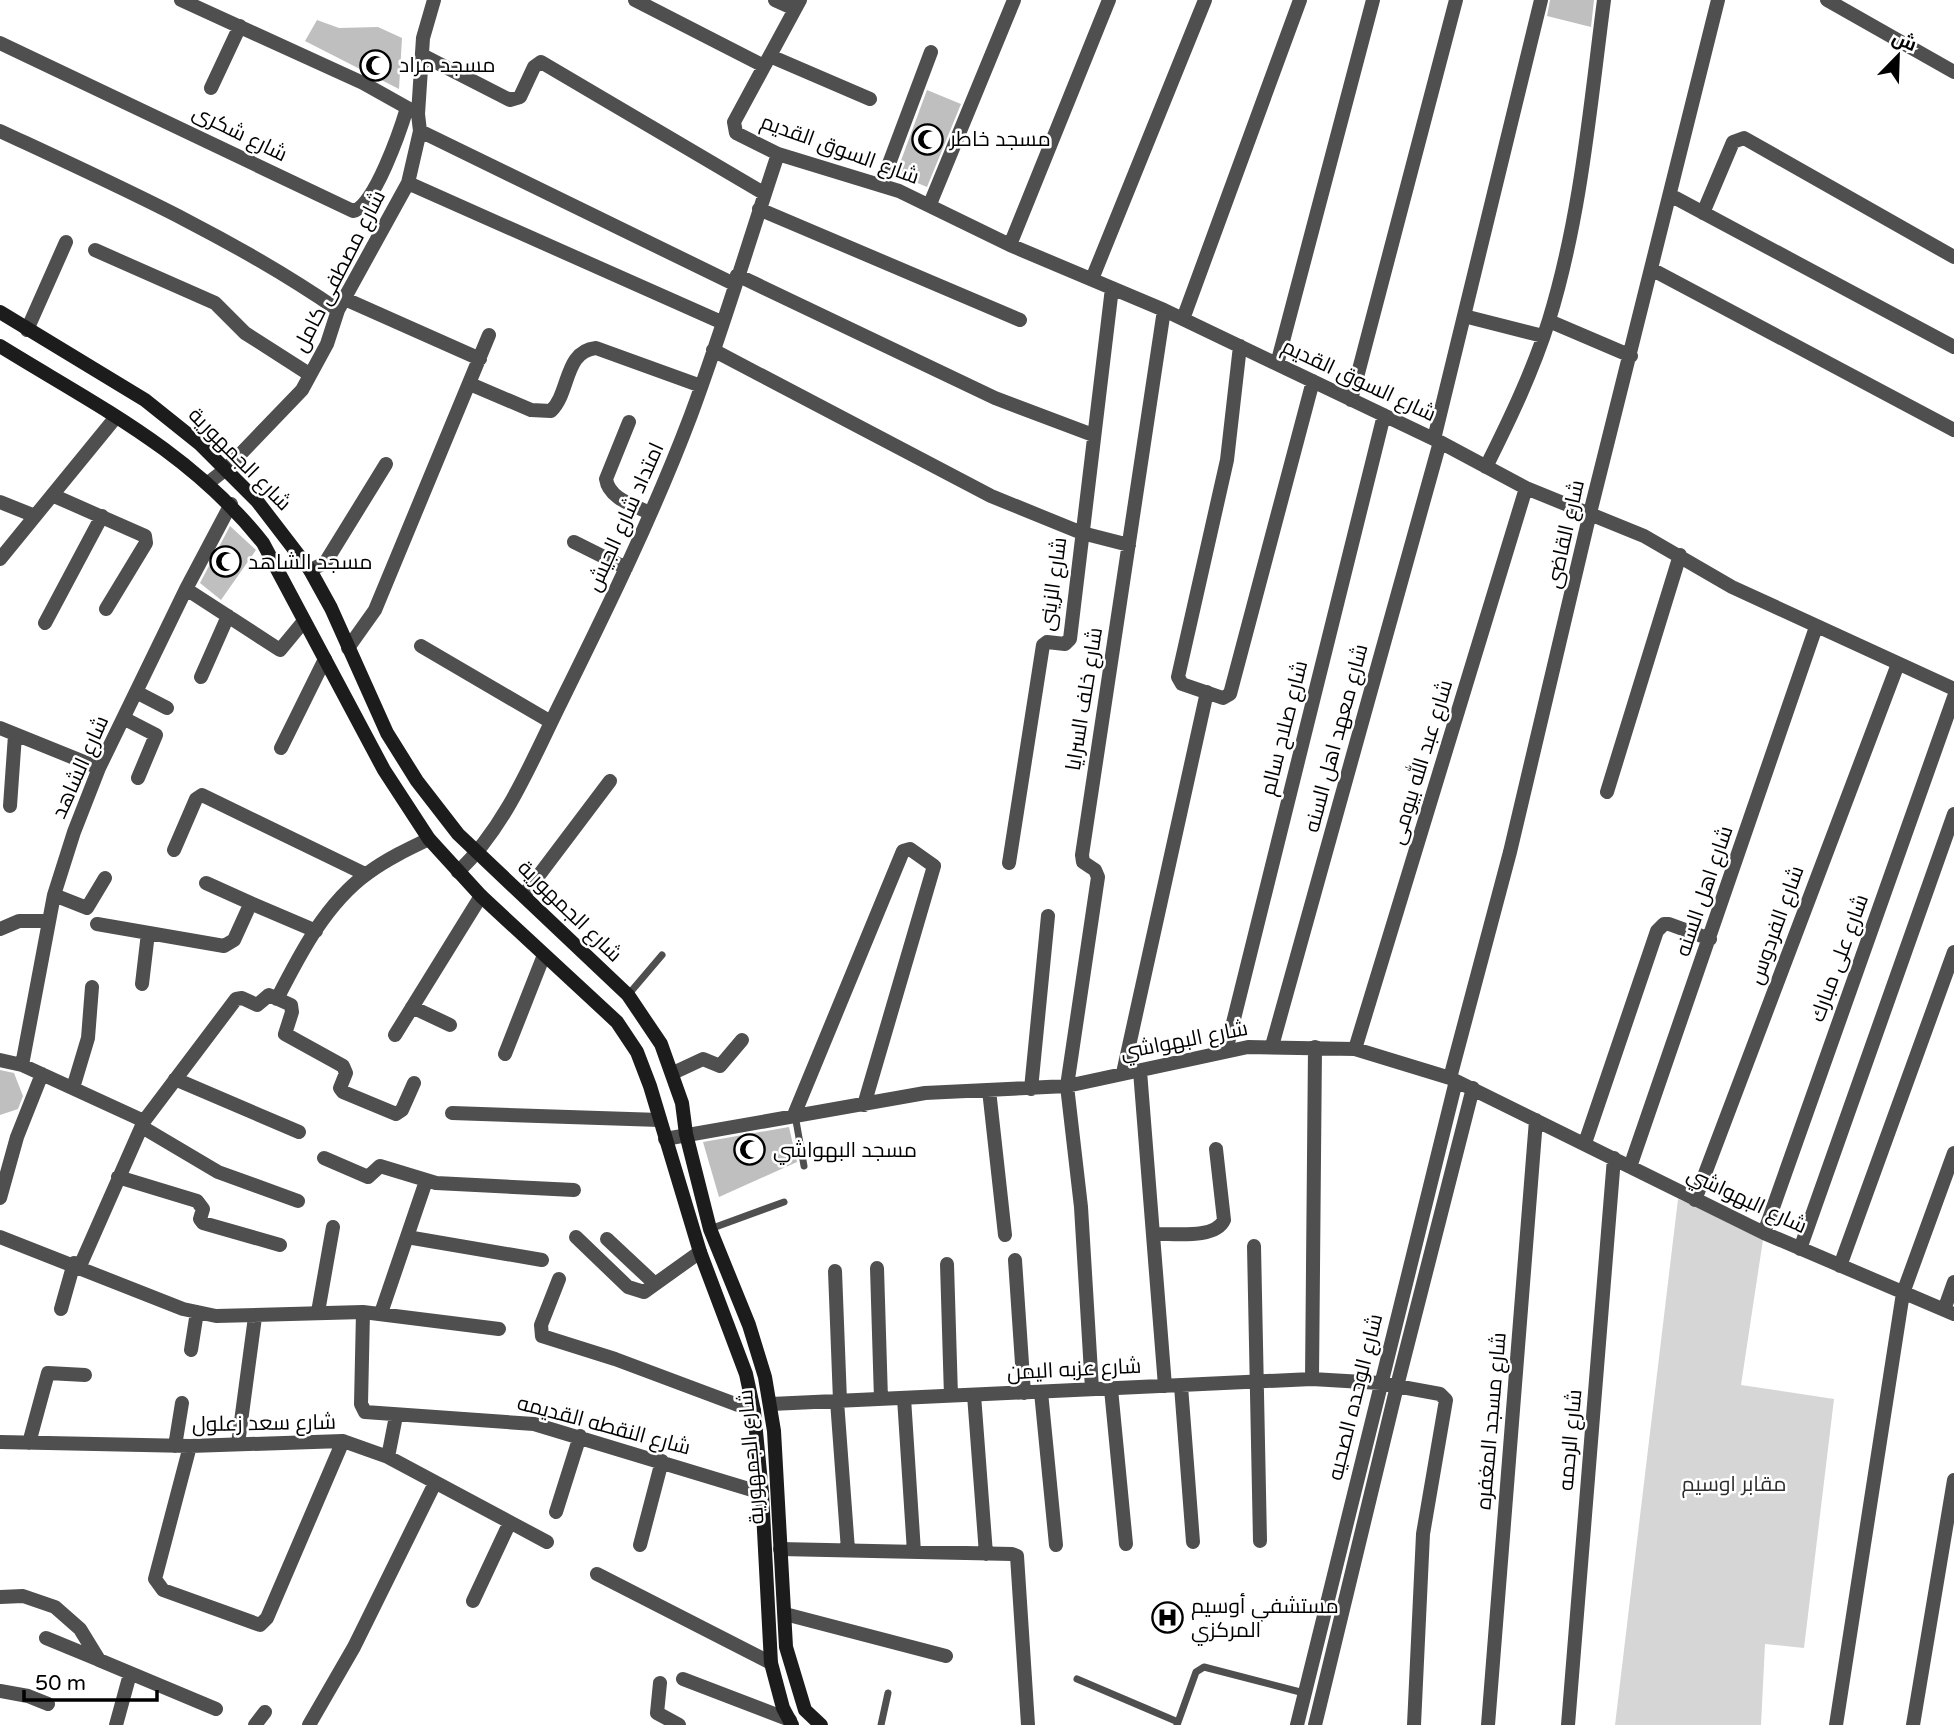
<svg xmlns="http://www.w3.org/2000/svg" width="1954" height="1725" font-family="'Varela Round',Cairo,sans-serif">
	<rect width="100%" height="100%" fill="#fff"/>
	<path fill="#d6d6d6" d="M 1678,1199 L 1764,1233 L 1741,1385 L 1834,1399 L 1804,1648 L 1765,1644 L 1761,1725 L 1615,1725 Z"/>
	<path fill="#bfbfbf" d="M 1550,0 L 1594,0 L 1591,27 L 1547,16 Z
		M 317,20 L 339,28 L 378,27 L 402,38 L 399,89 L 305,41 Z
		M 927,90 L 961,104 L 927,187 L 896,174 Z
		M 230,526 L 256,550 L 221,600 L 200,583 Z
		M 0,1070 L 14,1073 L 23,1096 L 18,1109 L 0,1115 Z
		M 789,1127 L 797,1162 L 719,1197 L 703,1142 Z"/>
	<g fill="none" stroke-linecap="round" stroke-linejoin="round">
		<path stroke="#4f4f4f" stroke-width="7" d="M 628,995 L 662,955
			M 795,1115 L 804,1166
			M 710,1229 L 784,1202
			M 1077,1679 L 1178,1722
			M 881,1725 L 888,1693
			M 1177,1725 L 1196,1672 L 1204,1667 L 1304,1693"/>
		<path stroke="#4f4f4f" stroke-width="14" d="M 181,0 L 363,83 L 413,111
			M 635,0 L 764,66
			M 775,0 L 795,9
			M 800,0 L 734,122 L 736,133 L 778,154 L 899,191 L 1010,245 L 1164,310 L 1440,442 L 1526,488 L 1644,536 L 1732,587 L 1954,689
			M 1827,0 L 1954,72
			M 0,43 L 353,211 C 374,208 401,128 407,108
			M 422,55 L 510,100 L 520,97 L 534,67 L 541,62 L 765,194
			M 770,56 L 870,99
			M 211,88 L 240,26
			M 0,131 C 116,185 232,237 338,310
			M 420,131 L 734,284
			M 408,183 L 721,322
			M 881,185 L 931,52
			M 1670,195 L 1954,347
			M 930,204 L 1014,0
			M 759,209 L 1020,320
			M 1703,213 L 1733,142 L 1744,138 L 1954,257
			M 1010,245 L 1109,0
			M 95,250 L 215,303 L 245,333 L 309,374
			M 1653,270 L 1954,430
			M 737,275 L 995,398 L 1093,435
			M 1092,279 L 1205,0
			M 345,299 L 480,359
			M 1464,316 L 1543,336
			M 1183,319 L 1300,0
			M 1549,321 L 1631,356
			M 27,330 L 66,242
			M 1240,346 L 1227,460 L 1178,677 L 1182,684 L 1223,698 L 1230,694 L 1313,381
			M 713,350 L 991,496 L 1082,533 L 1129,545
			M 1277,364 L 1373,0
			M 470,384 L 531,410 L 551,411 C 570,393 564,351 596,348 L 701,386
			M 1351,400 L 1456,0
			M 629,422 L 606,479 C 609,499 634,505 650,513
			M 1434,439 L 1541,0
			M 1486,467 C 1510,419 1533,371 1549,320 C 1581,216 1590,107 1604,0
			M 208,483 L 226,469 L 302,390 L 327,344 L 338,310 L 408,183 L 420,131 L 418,114 L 423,38 L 434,0
			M 52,495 L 145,536 L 146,543 L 106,609
			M 0,502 L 35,516
			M 574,542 L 626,568
			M 0,559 L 116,417
			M 310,570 L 325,563 L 386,464
			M 186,589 L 280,650 L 304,621
			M 45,623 L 102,516
			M 421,646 L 551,722
			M 348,648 L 375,610 L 489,335
			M 201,677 L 228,616
			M 138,693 L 167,708
			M 125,719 L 156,735 L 138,778
			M 0,728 L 99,768
			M 281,748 L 325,659
			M 1607,792 L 1680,555
			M 10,806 L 15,735
			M 174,850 L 196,799 L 202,795 L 365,874
			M 1009,863 L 1043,645 L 1047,642 L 1065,644 L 1070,639 L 1112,288
			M 458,872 C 507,825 532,760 562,700 C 608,607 654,513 691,415 C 723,329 749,241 778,154
			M 206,883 L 255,905
			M 54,895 L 87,908 L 105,878
			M 524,895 L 610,781
			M 97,924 L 224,946 L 234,940 L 249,907 L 255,905 L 316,931
			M 0,929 L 19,921 L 49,921
			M 142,984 L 148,933
			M 277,999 C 300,954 326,903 368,873 C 387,859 408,849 429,839
			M 412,1007 L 450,1025
			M 395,1035 L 481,896
			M 1272,1046 L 1440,442
			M 1355,1049 L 1526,488
			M 1226,1051 L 1384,415
			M 505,1054 L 544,955
			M 0,1060 L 22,1065 L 144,1121
			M 22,1065 L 54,895 L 74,832 L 99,768 L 186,589 L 231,504
			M 1140,1071 L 1165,1386
			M 673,1073 L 703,1059 L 720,1066 L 742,1040
			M 1123,1073 L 1207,692
			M 1450,1078 L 1510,852 L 1590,513 L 1718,0
			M 175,1079 L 299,1132
			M 73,1088 L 88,1038 L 92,987
			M 1031,1089 L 1048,916
			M 989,1090 L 1005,1235
			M 452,1113 L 660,1120
			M 794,1115 L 903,851 L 910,849 L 934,866 L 864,1105
			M 142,1127 L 218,1172 L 298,1201
			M 665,1139 L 925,1093 L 1067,1086 L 1248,1047 L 1355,1049 L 1450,1078 L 1764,1233 L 1954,1314
			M 1585,1143 L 1657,931 L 1664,924 L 1669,924 L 1710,939
			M 324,1158 L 368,1177 L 380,1166 L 436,1183 L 574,1190
			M 1630,1167 L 1816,627
			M 118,1177 L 197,1201 L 203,1209 L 200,1219 L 203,1223 L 280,1245
			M 0,1198 L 17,1137 L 42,1074
			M 1695,1200 L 1898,664
			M 1764,1233 L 1954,697
			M 1153,1234 C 1172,1233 1215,1240 1224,1220 L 1216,1149
			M 0,1237 L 183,1309 L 216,1316 L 363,1312 L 499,1329
			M 407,1237 L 542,1260
			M 576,1237 L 628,1287 L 644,1292 L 700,1252
			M 607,1239 L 655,1284
			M 1254,1246 L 1260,1541
			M 1800,1249 L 1954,814
			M 1015,1260 L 1024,1393
			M 947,1264 L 951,1396
			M 80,1266 L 144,1121 L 236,999 L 242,998 L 257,1005 L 269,995 L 291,1005 L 292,1012 L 285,1034 L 343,1066 L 346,1073 L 340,1088 L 343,1092 L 396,1114 L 402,1110 L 414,1083
			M 1840,1266 L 1954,952
			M 877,1268 L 881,1399
			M 835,1271 L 840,1401
			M 559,1279 L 541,1325 L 542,1336 L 615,1359 L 754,1411
			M 61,1309 L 74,1263
			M 1944,1310 L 1954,1282
			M 318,1312 L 333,1227
			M 363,1312 L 361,1404 L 365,1412 L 534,1424 L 762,1493
			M 381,1313 L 426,1181
			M 191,1350 L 197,1312
			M 1312,1379 L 1315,1047
			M 1181,1386 L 1193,1542
			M 1092,1389 L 1081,1207 L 1067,1086 L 1098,877 L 1095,870 L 1083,862 L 1082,855 L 1164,310
			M 1111,1389 L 1126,1544
			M 1041,1392 L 1056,1545
			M 974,1395 L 986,1554
			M 904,1398 L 914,1552
			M 837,1401 L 848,1550
			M 771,1404 L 1312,1379 L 1380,1383 L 1440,1394 L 1446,1400 L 1423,1534 L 1414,1725
			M 0,1442 L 190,1446 L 343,1441 L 388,1457 L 547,1542
			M 29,1443 L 48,1373 L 85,1375
			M 238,1444 L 255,1317
			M 175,1446 L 182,1403
			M 190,1446 L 155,1579 L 163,1590 L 260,1625 L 267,1618 L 343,1441
			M 388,1457 L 396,1416
			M 556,1512 L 580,1436
			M 640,1545 L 662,1461
			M 780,1549 L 1012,1554 L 1017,1556 L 1028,1725
			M 597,1574 L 771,1663
			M 0,1597 L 23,1596 L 55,1607 L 80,1629 L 99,1660 L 216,1709
			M 473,1601 L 510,1522
			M 785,1614 L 946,1656
			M 46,1638 L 97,1659
			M 683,1679 L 790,1720
			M 660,1683 L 657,1713 L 679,1725
			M 0,1691 L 28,1696 L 48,1704
			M 116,1725 L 130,1674
			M 255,1725 L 265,1712
			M 309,1725 L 354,1647 L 435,1483
			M 1297,1725 L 1456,1081
			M 1315,1725 L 1397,1386 L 1473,1088
			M 1488,1725 L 1536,1120
			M 1568,1725 L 1614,1158
			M 1836,1725 L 1903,1293 L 1954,1153
			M 1913,1725 L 1954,1480"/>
		<path stroke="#1c1c1c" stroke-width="14" d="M 0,312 L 145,400 L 200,444 L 257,501 L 310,570 L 331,608 L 387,733 L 417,781 L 458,834 L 628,995 L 661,1044 L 682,1103 L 686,1134 L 710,1229 L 749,1325 L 765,1377 L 774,1431 L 786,1647 L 805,1710 L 821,1725
			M 0,346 C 97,406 190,451 263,543 L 384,770 L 429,839 L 481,896 L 617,1022 L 637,1052 L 650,1086 L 700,1252 L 746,1374 L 754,1411 L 762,1493 L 771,1663 L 783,1708 L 792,1725"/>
	</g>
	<defs>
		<symbol id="mosque-ring" viewBox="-11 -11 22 22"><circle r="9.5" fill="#fff" stroke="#000" stroke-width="1.5"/><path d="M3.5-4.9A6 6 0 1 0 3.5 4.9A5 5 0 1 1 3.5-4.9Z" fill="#000"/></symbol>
		<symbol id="hospital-ring" viewBox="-11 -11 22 22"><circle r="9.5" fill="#fff" stroke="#000" stroke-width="1.5"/><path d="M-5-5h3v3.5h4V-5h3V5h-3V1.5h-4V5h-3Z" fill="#000"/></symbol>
	</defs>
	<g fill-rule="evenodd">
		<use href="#mosque-ring" x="358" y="48" width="35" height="35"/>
		<use href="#mosque-ring" x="910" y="122" width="35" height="35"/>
		<use href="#mosque-ring" x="208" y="544" width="35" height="35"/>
		<use href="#mosque-ring" x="732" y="1132" width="35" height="35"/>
		<use href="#hospital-ring" x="1150" y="1600" width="35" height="35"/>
	</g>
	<g text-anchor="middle" stroke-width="5" stroke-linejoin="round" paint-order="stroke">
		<g font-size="21" fill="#000" stroke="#fff" text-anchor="start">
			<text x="399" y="72">مسجد مراد</text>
			<text x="950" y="146">مسجد خاطر</text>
			<text x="248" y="569">مسجد الشاهد</text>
			<text x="773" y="1157">مسجد البهواشي</text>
			<text x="1191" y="1613">مستشفي أوسيم<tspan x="1191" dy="24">المركزي</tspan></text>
		</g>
		<g font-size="21" fill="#000" stroke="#fff">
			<text transform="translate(240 133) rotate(26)" y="7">شارع شكرى</text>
			<text transform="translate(840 149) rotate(20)" y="7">شارع السوق القديم</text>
			<text transform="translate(339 271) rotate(-63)" y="7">شارع مصطفى كامل</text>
			<text transform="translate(1359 380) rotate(25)" y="7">شارع السوق القديم</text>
			<text transform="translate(240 459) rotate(45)" y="7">شارع الجمهورية</text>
			<text transform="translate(625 517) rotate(-66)" y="7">امتداد شارع الجيش</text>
			<text transform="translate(1565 534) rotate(-77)" y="7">شارع القاضى</text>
			<text transform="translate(1053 584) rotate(-82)" y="7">شارع الزينى</text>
			<text transform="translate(1084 699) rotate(-81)" y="7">شارع خلف السرايا</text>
			<text transform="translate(1284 728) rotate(-76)" y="7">شارع صلاح سالم</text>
			<text transform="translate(1336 738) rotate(-75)" y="7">شارع معهد اهل السنه</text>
			<text transform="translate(1421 762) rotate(-73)" y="7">شارع عبد الله بيومى</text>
			<text transform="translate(80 767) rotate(-66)" y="7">شارع الشاهد</text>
			<text transform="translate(1704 891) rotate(-71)" y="7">شارع اهل السنه</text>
			<text transform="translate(570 911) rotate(44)" y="7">شارع الجمهورية</text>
			<text transform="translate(1776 925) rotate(-70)" y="7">شارع الفردوس</text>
			<text transform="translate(1839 958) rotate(-70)" y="7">شارع على مبارك</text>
			<text transform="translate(1184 1040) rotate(-11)" y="7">شارع البهواشي</text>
			<text transform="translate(1747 1200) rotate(25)" y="7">شارع البهواشي</text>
			<text transform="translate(1074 1369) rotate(-3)" y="7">شارع عزبه اليمن</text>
			<text transform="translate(1355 1397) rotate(-76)" y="7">شارع الوحده الصحيه</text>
			<text transform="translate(1491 1421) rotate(-85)" y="7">شارع مسجد المغفره</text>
			<text transform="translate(264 1423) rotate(-1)" y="7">شارع سعد زعلول</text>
			<text transform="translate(604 1425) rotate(15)" y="7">شارع النقطه القديمه</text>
			<text transform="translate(1570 1440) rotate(-85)" y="7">شارع الرحمه</text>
			<text transform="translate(751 1457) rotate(-95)" y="7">شارع الجمهورية</text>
		</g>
		<g font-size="21" fill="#2d2d2d" stroke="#fff">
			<text x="1734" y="1491">مقابر اوسيم</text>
		</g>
	</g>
	<g transform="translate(1898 56) rotate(23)" stroke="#ffffff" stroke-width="5" paint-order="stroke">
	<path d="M0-5L12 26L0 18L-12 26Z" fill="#000000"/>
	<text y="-10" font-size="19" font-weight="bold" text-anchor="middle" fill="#000000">ش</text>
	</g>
	<path d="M24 1690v10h133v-10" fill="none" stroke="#000000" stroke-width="3.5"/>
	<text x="35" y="1690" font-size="21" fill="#000000" stroke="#ffffff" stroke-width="5" paint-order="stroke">50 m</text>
</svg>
